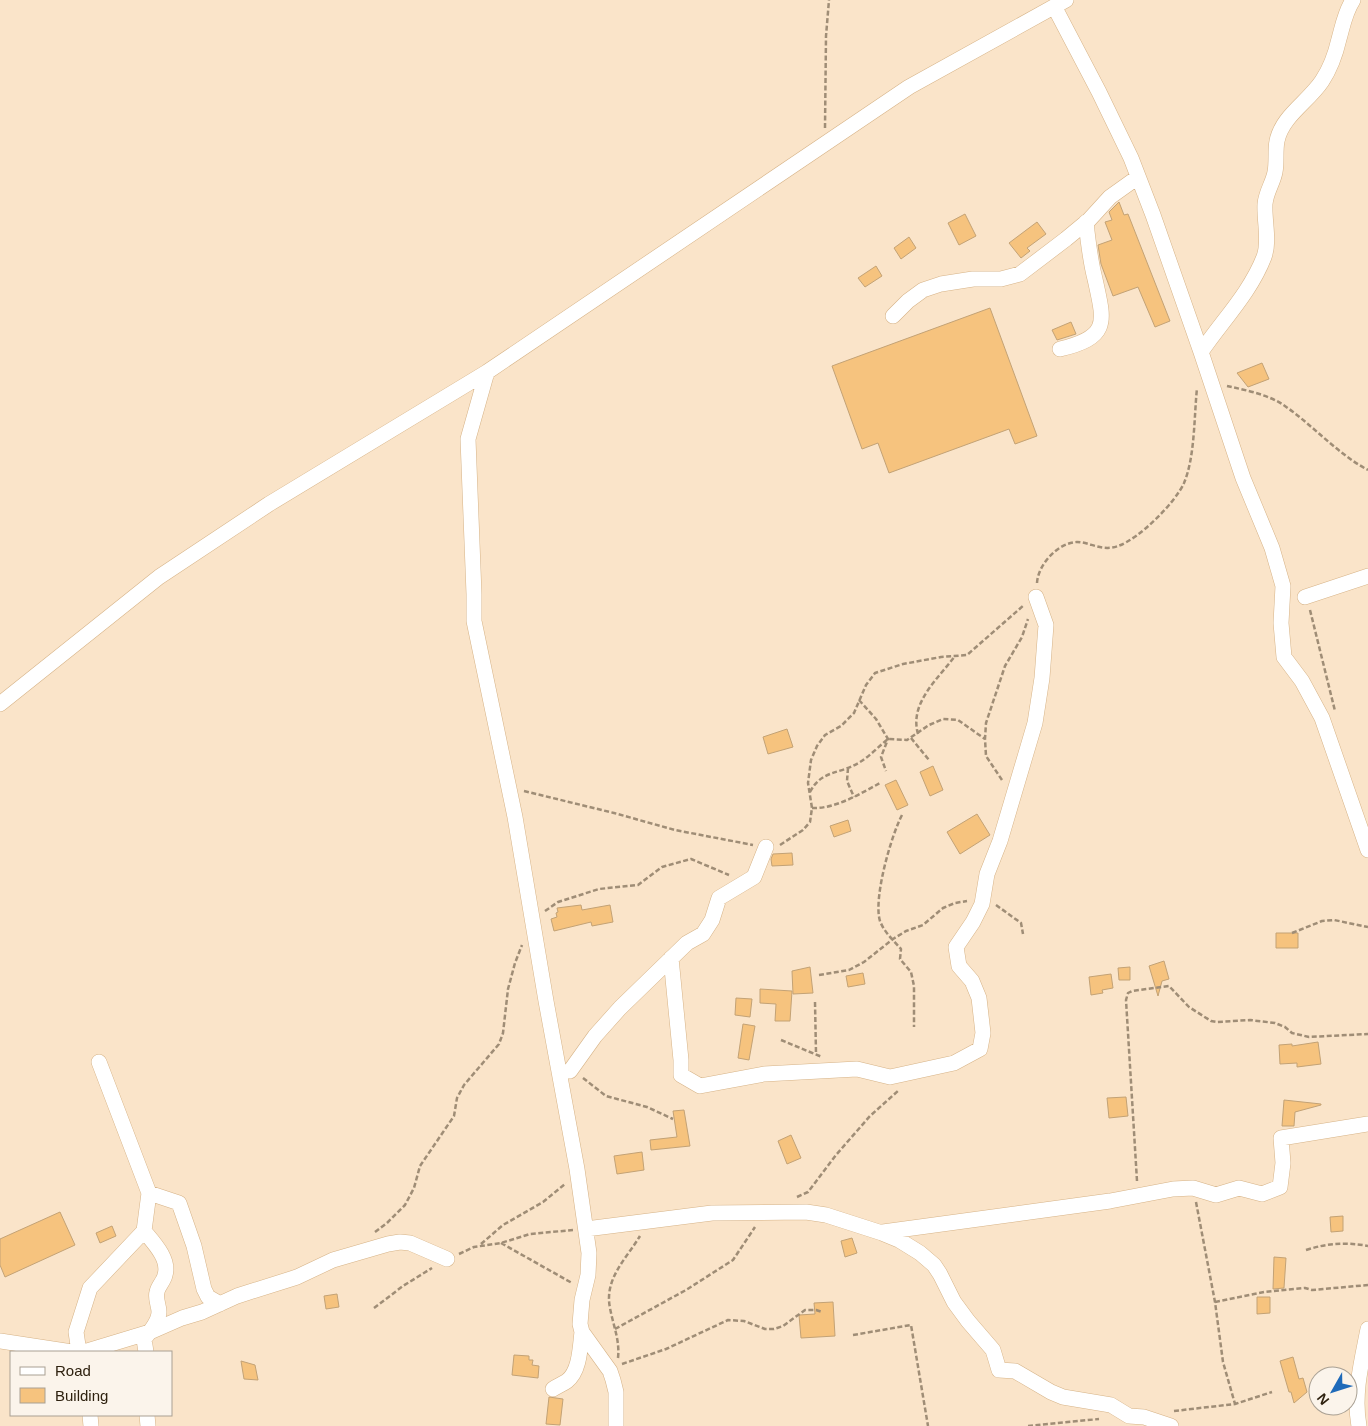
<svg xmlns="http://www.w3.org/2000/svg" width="1368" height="1426" font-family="Helvetica,sans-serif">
	<rect width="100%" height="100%" fill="#fae4c9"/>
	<path fill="#f6c37e" stroke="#c3a275" d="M 1119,202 L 1124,215 L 1128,214 L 1170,321 L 1155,327 L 1138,287 L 1113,296 L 1101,264 L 1098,245 L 1112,240 L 1105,222 L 1112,220 L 1109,212 Z
		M 965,214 L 976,236 L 959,245 L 948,223 Z
		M 1037,222 L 1046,234 L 1027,248 L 1030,251 L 1021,258 L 1009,243 Z
		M 909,237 L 916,248 L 901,259 L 894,248 Z
		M 876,266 L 882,276 L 865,287 L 858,278 Z
		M 990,308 L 1037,436 L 1015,444 L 1009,429 L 889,473 L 878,443 L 862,449 L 832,366 Z
		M 1071,322 L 1076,334 L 1057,340 L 1052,330 Z
		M 1262,363 L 1269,379 L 1248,387 L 1237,373 Z
		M 787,729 L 793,747 L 768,754 L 763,737 Z
		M 933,766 L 943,790 L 930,796 L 920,772 Z
		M 896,780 L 908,805 L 897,810 L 885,785 Z
		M 977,814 L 990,835 L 960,854 L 947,832 Z
		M 848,820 L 851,831 L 834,837 L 830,826 Z
		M 792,853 L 793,865 L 772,866 L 771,859 L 773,854 Z
		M 581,905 L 582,910 L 610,905 L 613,922 L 592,926 L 591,922 L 554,931 L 551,919 L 557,917 L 556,913 L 558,912 L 557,908 Z
		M 1276,933 L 1298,933 L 1298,948 L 1276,948 Z
		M 1164,961 L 1169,979 L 1162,981 L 1158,996 L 1149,966 Z
		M 810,967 L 813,993 L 793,994 L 792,971 Z
		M 1130,967 L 1130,980 L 1119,980 L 1118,968 Z
		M 863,973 L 865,984 L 848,987 L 846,976 Z
		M 1111,974 L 1113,988 L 1102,990 L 1103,993 L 1091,995 L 1089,977 Z
		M 760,989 L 792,991 L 790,1021 L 775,1021 L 776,1004 L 760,1003 Z
		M 736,998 L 752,999 L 750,1017 L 735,1015 Z
		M 743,1024 L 755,1026 L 749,1060 L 738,1058 Z
		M 1318,1042 L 1321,1064 L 1297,1067 L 1297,1063 L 1280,1064 L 1279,1045 L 1292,1044 L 1292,1046 Z
		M 1126,1097 L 1128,1116 L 1109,1118 L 1107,1098 Z
		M 1284,1100 L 1321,1104 L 1321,1105 L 1295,1112 L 1294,1126 L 1282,1126 Z
		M 684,1110 L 690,1146 L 651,1150 L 650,1140 L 677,1137 L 673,1111 Z
		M 791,1135 L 801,1158 L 787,1164 L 778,1141 Z
		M 642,1152 L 644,1170 L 617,1174 L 614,1156 Z
		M 60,1212 L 75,1245 L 5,1277 L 0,1265 L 0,1239 Z
		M 1343,1216 L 1343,1231 L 1331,1232 L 1330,1217 Z
		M 112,1226 L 116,1236 L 100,1243 L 96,1233 Z
		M 852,1238 L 857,1253 L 845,1257 L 841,1241 Z
		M 1274,1257 L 1286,1258 L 1284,1288 L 1273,1289 Z
		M 337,1294 L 339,1307 L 326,1309 L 324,1296 Z
		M 1257,1297 L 1270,1297 L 1270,1313 L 1257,1314 Z
		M 833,1302 L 835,1336 L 801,1338 L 799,1315 L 815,1314 L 814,1303 Z
		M 514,1355 L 529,1356 L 529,1360 L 533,1360 L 532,1365 L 539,1366 L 538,1378 L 512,1375 Z
		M 1293,1357 L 1299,1379 L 1303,1378 L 1307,1392 L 1294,1403 L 1291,1392 L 1289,1392 L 1280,1361 Z
		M 241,1361 L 255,1365 L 258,1380 L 244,1379 Z
		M 549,1397 L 563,1399 L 560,1425 L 546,1424 Z"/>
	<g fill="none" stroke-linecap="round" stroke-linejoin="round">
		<defs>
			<path id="minor" d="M 1055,8 L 1099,92 L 1131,158 L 1153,215 L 1201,352 L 1243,478 L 1272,548 L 1283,586 L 1281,623 L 1284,657 L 1302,681 L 1322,718 L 1368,850
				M 893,316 L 908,301 L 923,290 L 941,284 L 973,279 L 1001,279 L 1020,274 L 1066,239 L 1089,220 L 1110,197 L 1138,177
				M 1060,349 C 1111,337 1104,321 1095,279 C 1090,260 1088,241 1086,222
				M 1201,352 C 1222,321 1250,293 1264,257 C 1270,241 1264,221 1265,204 C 1266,192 1273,183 1275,172 C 1277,162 1275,151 1277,141 C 1282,116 1308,102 1322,81 C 1330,69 1336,52 1339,39 C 1343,25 1345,12 1353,0
				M 487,372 L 468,439 L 474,594 L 474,621 L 515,817 L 546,1001 L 577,1169 L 589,1253 L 588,1275 L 582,1300 L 580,1324 L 582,1332 L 610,1371 L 613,1380 L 616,1392 L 616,1426
				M 1305,597 L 1368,576
				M 0,704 L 159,577 L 269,504 L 487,372 L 909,87 L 1066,0
				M 671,958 L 681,1060 L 681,1075 L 700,1086 L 764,1074 L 857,1069 L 890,1077 L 954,1063 L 980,1049 L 983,1033 L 979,998 L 972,981 L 959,966 L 956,947 L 973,922 L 982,904 L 987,874 L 1000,841 L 1035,723 L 1042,678 L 1046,625 L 1036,597
				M 570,1071 L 595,1036 L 620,1008 L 687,943 L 703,934 L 712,920 L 719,898 L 754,877 L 766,847
				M 149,1193 L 179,1203 L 194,1246 L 204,1289 L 208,1297 L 220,1304
				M 586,1229 L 712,1213 L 806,1212 L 826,1215 L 882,1233 L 899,1240 L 920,1253 L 934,1265 L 940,1274 L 954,1302 L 968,1321 L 993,1350 L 999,1370 L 1015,1371 L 1051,1392 L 1063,1397 L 1111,1405 L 1129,1416 L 1144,1417 L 1171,1426
				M 144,1231 C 153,1242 170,1259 165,1275 C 164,1281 158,1286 157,1292 C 155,1299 159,1305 159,1312 C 159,1320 150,1332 144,1339 L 146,1352
				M 883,1232 L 1110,1201 L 1173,1189 L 1193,1188 L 1216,1195 L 1239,1188 L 1262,1194 L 1280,1187 L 1283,1163 L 1281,1138 L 1368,1124
				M 0,1341 L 72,1352
				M 79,1352 L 76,1332 L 90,1288 L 144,1231 L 149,1193 L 99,1062
				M 84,1352 L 150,1332 L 182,1318 L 202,1312 L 237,1296 L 297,1277 L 333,1260 L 388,1244 L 400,1242 L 410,1243 L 447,1259
				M 553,1389 C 557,1386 563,1384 567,1381 C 580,1371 580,1347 582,1332
				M 90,1415 L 91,1426
				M 147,1415 L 148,1426
				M 1359,1426 C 1353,1394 1362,1360 1368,1329"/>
		</defs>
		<use href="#minor" stroke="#d6b387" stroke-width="16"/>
		<path stroke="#9f8d76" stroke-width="2.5" stroke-dasharray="5 2.5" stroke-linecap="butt" d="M 825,128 L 826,36 L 829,0
			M 1227,386 C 1245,390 1266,394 1282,404 C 1312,424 1336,453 1368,470
			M 1037,583 C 1038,565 1057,543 1077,542 C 1090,542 1102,552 1118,546 C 1139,539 1175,503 1184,483 C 1195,457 1194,417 1197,388
			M 1310,610 L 1335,711
			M 859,700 L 876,719 L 888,739 L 881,757 L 886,771
			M 918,734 C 909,703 938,679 955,656
			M 911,738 L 929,760
			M 848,768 L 847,781 L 854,797
			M 1002,780 L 986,756 L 985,739 L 986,723 L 1005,666 L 1022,637 L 1028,619
			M 524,791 L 614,813 L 675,830 L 753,845
			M 810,792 C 822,769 840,775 860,762 C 870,756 879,746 888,739 L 907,740 L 929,725 L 943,719 L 958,720 L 985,739
			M 812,808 C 835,809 860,794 880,783
			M 902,815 C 891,836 873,899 880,921 C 884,932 894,941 901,949 L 900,959 L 911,972 L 914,986 L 914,1027
			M 780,845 L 803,830 L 810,822 L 812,808 L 808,783 L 811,760 L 817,746 L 825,735 L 841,726 L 854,713 L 866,685 L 875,673 L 903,664 L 941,657 L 967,655 L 1024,605
			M 996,905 L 1021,923 L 1023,934
			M 545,911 L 558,902 L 599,889 L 638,885 L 662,867 L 691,859 L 729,875
			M 1292,933 L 1322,921 L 1334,920 L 1368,927
			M 819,975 L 849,970 L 864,962 L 893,939 L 906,931 L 923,925 L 943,908 L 955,903 L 967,901
			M 815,1002 L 816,1053
			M 781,1040 L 822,1057
			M 583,1078 L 606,1096 L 647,1107 L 673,1119
			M 1137,1181 L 1126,1000 L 1128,993 L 1132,991 L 1169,986 L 1189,1007 L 1211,1021 L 1217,1022 L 1250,1020 L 1275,1023 L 1285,1027 L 1292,1033 L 1309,1037 L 1368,1034
			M 797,1197 L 808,1192 L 836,1155 L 870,1116 L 899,1090
			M 1196,1202 L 1215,1302 L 1223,1362 L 1235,1404
			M 375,1232 L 387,1223 L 405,1205 L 414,1188 L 420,1166 L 454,1116 L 457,1098 L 464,1085 L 499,1044 L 503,1033 L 508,989 L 515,963 L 522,945
			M 501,1243 L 572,1283
			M 481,1244 L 503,1225 L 543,1202 L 565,1184
			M 1306,1250 C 1328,1243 1346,1242 1368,1246
			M 459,1254 L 474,1247 L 501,1243 L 530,1234 L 573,1230
			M 1215,1302 L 1264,1292 L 1305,1288 L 1312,1290 L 1368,1285
			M 374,1308 L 403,1286 L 432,1268
			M 615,1329 L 686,1290 L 733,1260 L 755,1227
			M 853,1335 L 911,1325 L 928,1426
			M 618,1358 C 620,1340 613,1325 610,1308 C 604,1279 626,1259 640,1236
			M 622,1364 L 666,1349 L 728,1320 L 744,1321 L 765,1329 L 774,1329 L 783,1326 L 805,1310 L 816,1310 L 822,1312
			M 1174,1411 L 1235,1404 L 1272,1392
			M 1028,1426 L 1099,1419"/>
		<use href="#minor" stroke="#fff" stroke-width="15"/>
	</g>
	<rect x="10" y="1351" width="162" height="65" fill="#fbf4eb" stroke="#a9a093"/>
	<rect x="20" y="1367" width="25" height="8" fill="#ffffff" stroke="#a9a093"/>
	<text x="55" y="1376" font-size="15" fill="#2e210f">Road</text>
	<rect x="20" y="1388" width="25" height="15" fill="#f6c37e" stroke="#a9a093"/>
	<text x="55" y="1401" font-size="15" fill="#2e210f">Building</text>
	<g transform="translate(1333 1391) rotate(231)"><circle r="24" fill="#fbf4eb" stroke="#a9a093"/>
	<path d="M0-4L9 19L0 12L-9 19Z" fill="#1f6ab9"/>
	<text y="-8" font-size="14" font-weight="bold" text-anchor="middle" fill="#2e210f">N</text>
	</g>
</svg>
